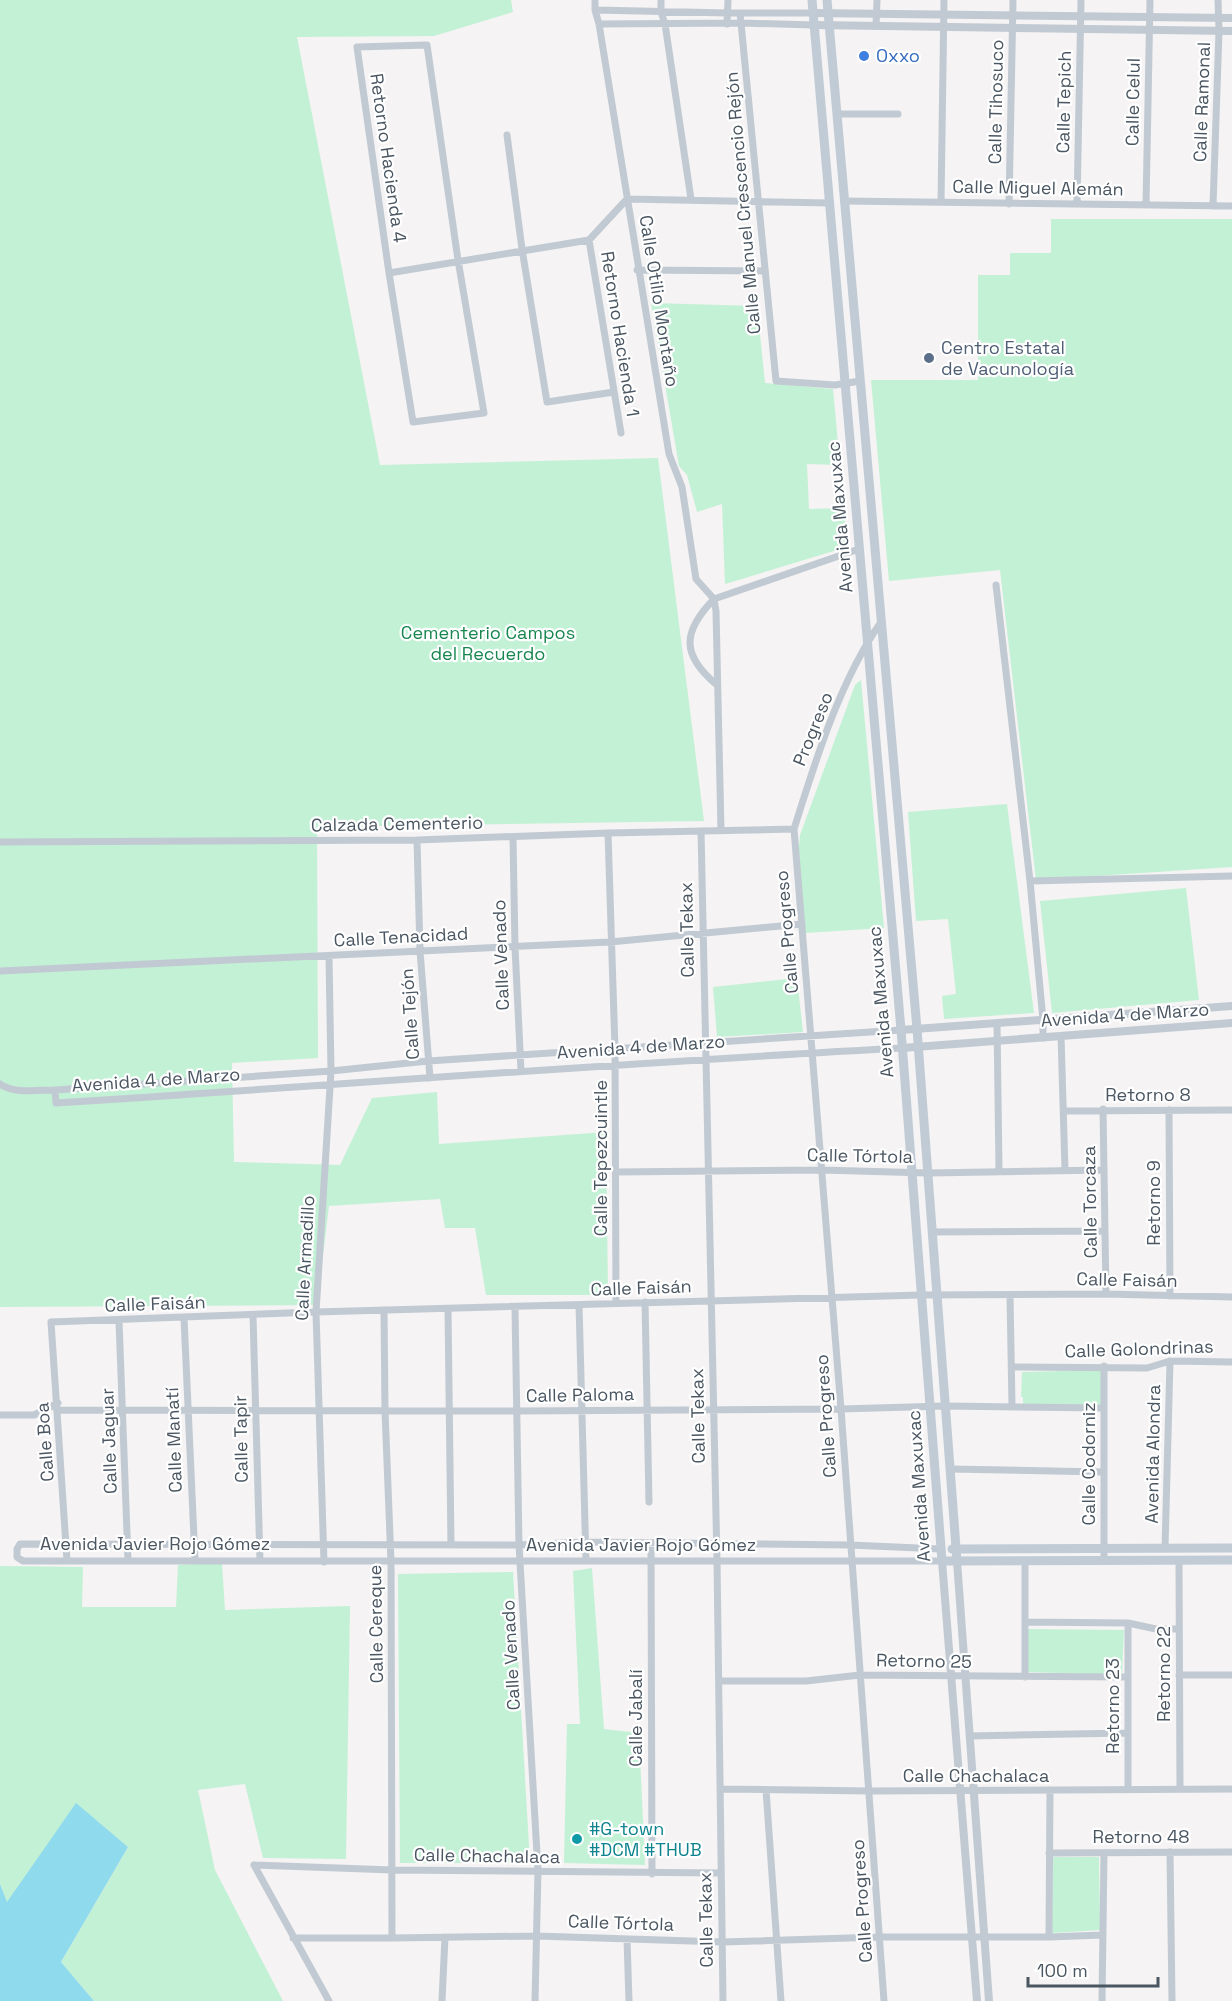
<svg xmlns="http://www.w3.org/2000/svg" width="1232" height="2001" font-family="'Space Grotesk',sans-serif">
	<rect width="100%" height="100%" fill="#f5f3f3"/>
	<path fill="#c3f1d5" d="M 0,0 L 511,0 L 513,12 L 434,36 L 297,37 L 380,465 L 658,458 L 704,821 L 317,827 L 318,1058 L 232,1063 L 234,1162 L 340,1165 L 372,1098 L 437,1092 L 439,1144 L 606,1132 L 608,1295 L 486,1295 L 475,1228 L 445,1228 L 440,1199 L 329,1206 L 317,1305 L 0,1307 Z
		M 1051,219 L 1232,219 L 1232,867 L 1036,880 L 1000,570 L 889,581 L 871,380 L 978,380 L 978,275 L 1010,275 L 1010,253 L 1051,253 Z
		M 651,303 L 757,306 L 765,383 L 833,389 L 840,465 L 807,464 L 809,509 L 844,508 L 847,547 L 725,584 L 722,504 L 697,512 L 687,475 L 679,466 Z
		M 861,680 L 884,928 L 805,933 L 798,855 L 800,835 L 855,685 Z
		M 1007,804 L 1034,1013 L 944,1019 L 942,996 L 956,994 L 948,919 L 916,921 L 908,812 Z
		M 1186,888 L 1199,1000 L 1052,1013 L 1040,901 Z
		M 797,978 L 803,1032 L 717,1037 L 713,987 Z
		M 1103,1370 L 1102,1405 L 1023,1404 L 1023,1397 L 1021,1397 L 1022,1372 Z
		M 222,1563 L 225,1610 L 350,1606 L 346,1859 L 263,1858 L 245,1784 L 198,1790 L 215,1870 L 283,2001 L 94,2001 L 61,1962 L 128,1847 L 76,1804 L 7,1903 L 0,1884 L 0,1566 L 83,1567 L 82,1607 L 176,1607 L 178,1565 Z
		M 592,1568 L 604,1729 L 639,1733 L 645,1865 L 564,1863 L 567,1724 L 580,1724 L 573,1571 Z
		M 513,1572 L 530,1863 L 400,1863 L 398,1574 Z
		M 1028,1629 L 1124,1630 L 1122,1675 L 1027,1672 Z
		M 1053,1857 L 1099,1857 L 1100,1930 L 1052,1933 Z"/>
	<path fill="#90daee" d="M 76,1803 L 128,1847 L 61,1962 L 94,2001 L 0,2001 L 0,1884 L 7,1902 Z"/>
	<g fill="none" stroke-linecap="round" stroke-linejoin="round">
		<path stroke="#c1cad2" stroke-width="7" d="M 595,0 L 595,10 L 599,24 L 669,454 L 682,487 L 696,579 L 714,599
			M 661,0 L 661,12 L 665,24 L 691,199
			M 595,10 L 728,13 L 813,13
			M 740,13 L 776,381 L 835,385 L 860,381
			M 599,24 L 741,23 L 814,25
			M 727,24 L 728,0
			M 876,26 L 877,0
			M 427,45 L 458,260 L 484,413 L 413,422 L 389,273 L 357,47 Z
			M 837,114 L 898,114
			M 507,135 L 522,249 L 547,402 L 614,392
			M 844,201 L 1232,206
			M 941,202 L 944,0
			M 1009,204 L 1013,0
			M 1077,204 L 1081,0
			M 1146,205 L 1150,0
			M 1213,206 L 1219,31 L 1218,0
			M 589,240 L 621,433
			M 637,270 L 765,271
			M 389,273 L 589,240 L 627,199 L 829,203
			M 996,585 L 1030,881 L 1043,1020 L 1043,1038
			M 714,599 L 716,611 L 721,830
			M 881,622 C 840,680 815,762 794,829 L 841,1409 L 884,2001
			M 717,685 C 681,655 682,632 714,599 L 859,549
			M 701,831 L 717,1561 L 723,2001
			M 608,833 L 615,1049 L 616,1303
			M 513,838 L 515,947 L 521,1071
			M 417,840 L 420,951 L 430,1078
			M 0,842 L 417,840 L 608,833 L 794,829
			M 1030,881 L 1232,876
			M 0,971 L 610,942 L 802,924
			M 997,1023 L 999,1170
			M 901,1030 L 428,1061 L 331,1071 L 55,1090 L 56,1103 C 338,1085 620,1063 902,1048
			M 1061,1036 L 1065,1170
			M 0,1084 C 14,1094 39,1090 55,1090
			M 1103,1109 L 1106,1294
			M 1169,1110 L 1170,1296
			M 1064,1111 L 1232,1110
			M 617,1172 L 821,1170 L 928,1173 L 1104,1170
			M 932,1232 L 1105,1231
			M 1010,1295 L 1012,1406
			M 645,1302 L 649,1502
			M 579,1305 L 586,1561
			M 515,1308 L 519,1545 L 538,1871 L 535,2001
			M 448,1309 L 451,1545
			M 384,1310 L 385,1411 L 391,1562 L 392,1938
			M 253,1316 L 260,1561
			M 184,1318 L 195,1560
			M 119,1321 L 128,1560
			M 1104,1366 L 1104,1561
			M 1012,1367 L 1147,1368 L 1170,1361 L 1232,1362
			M 58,1410 L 517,1411 L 841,1409 L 945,1406 L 1103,1408
			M 0,1415 L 34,1415 L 58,1403
			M 950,1469 L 1103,1472
			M 651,1544 L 652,1874
			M 1165,1548 L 1170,1361
			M 941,1549 L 850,1545 L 585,1542 L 519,1545 L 20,1544 L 17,1549 L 17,1557 L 23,1561 L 942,1561
			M 67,1561 L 51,1322 L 316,1312 L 921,1295 L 1106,1294 L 1232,1297
			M 1179,1561 L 1180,1788
			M 324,1562 L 316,1312 L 331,1071 L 329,956
			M 1025,1622 L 1128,1623 L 1156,1629 L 1179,1629
			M 1128,1623 L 1128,1788
			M 1179,1675 L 1232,1675
			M 1025,1677 L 1025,1561
			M 719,1681 L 806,1681 L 860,1675 L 1128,1677
			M 970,1736 L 1127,1733
			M 720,1789 L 870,1791 L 1232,1789
			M 766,1790 L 781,2001
			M 1170,1852 L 1172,2001
			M 1049,1853 L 1232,1852
			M 254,1865 L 393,1870 L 720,1873
			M 254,1865 L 329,2001
			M 1049,1937 L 1050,1790
			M 293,1938 L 392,1938 L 537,1936 L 722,1942 L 880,1937 L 1049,1937 L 1103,1935
			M 627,1939 L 629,2001
			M 442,2001 L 445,1937
			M 1102,2001 L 1104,1853"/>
		<path stroke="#c1cad2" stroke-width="8" d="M 813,13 L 1232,18
			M 814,25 L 1232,31
			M 901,1030 L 1232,1006
			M 902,1048 L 1232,1023
			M 942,1561 L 977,2001
			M 957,1561 L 989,2001"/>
		<path stroke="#c1cbd6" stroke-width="9" d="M 812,0 L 901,1030 L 942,1561 L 1232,1560
			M 827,0 L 917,1029 L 957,1561
			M 952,1549 L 1232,1548"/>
	</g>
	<circle fill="#3f7fe0" stroke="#fff" stroke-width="2" cx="864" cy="56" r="6"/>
	<circle fill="#5c6f8a" stroke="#fff" stroke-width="2" cx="929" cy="358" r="6"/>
	<circle fill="#0f9aa8" stroke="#fff" stroke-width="2" cx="577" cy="1839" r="6"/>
	<g text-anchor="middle" stroke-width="4.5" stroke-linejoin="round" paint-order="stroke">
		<g font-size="18" fill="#366cbe" stroke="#fff" text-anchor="start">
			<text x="876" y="62">Oxxo</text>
		</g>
		<g font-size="18" fill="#4a5661" stroke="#fff">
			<text transform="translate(996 102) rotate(-89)" y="6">Calle Tihosuco</text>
			<text transform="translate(1064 102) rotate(-89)" y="6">Calle Tepich</text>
			<text transform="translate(1133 102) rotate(-89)" y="6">Calle Celul</text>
			<text transform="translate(1202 102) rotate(-88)" y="6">Calle Ramonal</text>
			<text transform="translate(388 158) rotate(82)" y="6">Retorno Hacienda 4</text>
			<text transform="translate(1038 188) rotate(1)" y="6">Calle Miguel Alemán</text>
			<text transform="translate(743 203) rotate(-95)" y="6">Calle Manuel Crescencio Rejón</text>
			<text transform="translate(659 301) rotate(81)" y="6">Calle Otilio Montaño</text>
			<text transform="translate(620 334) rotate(81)" y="6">Retorno Hacienda 1</text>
			<text transform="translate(840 517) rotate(-95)" y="6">Avenida Maxuxac</text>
			<text transform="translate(813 729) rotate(-68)" y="6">Progreso</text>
			<text transform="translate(397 824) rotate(-1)" y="6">Calzada Cementerio</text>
			<text transform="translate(687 930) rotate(-91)" y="6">Calle Tekax</text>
			<text transform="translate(787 932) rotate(-95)" y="6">Calle Progreso</text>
			<text transform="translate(401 937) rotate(-3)" y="6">Calle Tenacidad</text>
			<text transform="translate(501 955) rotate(-92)" y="6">Calle Venado</text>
			<text transform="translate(881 1002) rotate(-95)" y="6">Avenida Maxuxac</text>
			<text transform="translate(410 1014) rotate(-94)" y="6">Calle Tejón</text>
			<text transform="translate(1125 1015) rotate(-4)" y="6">Avenida 4 de Marzo</text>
			<text transform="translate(641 1047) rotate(-4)" y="6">Avenida 4 de Marzo</text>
			<text transform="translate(156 1080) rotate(-4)" y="6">Avenida 4 de Marzo</text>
			<text x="1148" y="1101">Retorno 8</text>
			<text transform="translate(860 1156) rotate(1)" y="6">Calle Tórtola</text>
			<text transform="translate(601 1158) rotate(-90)" y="6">Calle Tepezcuintle</text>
			<text transform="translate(1090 1202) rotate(-91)" y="6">Calle Torcaza</text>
			<text transform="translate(1154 1203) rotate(-90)" y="6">Retorno 9</text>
			<text transform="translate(305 1258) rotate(-87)" y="6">Calle Armadillo</text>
			<text transform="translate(1127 1280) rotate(1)" y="6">Calle Faisán</text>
			<text transform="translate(641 1288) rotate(-2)" y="6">Calle Faisán</text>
			<text transform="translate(155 1304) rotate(-2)" y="6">Calle Faisán</text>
			<text transform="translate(1139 1349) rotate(-2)" y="6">Calle Golondrinas</text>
			<text transform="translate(580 1395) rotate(-1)" y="6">Calle Paloma</text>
			<text transform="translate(698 1416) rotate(-91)" y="6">Calle Tekax</text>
			<text transform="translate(826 1416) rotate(-94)" y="6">Calle Progreso</text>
			<text transform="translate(241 1439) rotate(-91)" y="6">Calle Tapir</text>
			<text transform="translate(174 1440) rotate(-92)" y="6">Calle Manatí</text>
			<text transform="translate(109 1441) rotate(-92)" y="6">Calle Jaguar</text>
			<text transform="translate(45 1442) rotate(-94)" y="6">Calle Boa</text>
			<text transform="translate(1153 1454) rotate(-89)" y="6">Avenida Alondra</text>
			<text transform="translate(1089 1464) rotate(-90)" y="6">Calle Codorniz</text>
			<text transform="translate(919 1486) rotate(-94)" y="6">Avenida Maxuxac</text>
			<text x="155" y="1550">Avenida Javier Rojo Gómez</text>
			<text x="641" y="1551">Avenida Javier Rojo Gómez</text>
			<text transform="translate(376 1624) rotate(-91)" y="6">Calle Cereque</text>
			<text transform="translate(511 1655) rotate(-93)" y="6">Calle Venado</text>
			<text transform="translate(924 1661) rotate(1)" y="6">Retorno 25</text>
			<text transform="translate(1164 1674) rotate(-90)" y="6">Retorno 22</text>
			<text transform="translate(1113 1706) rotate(-90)" y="6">Retorno 23</text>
			<text transform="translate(636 1718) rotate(-90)" y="6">Calle Jabalí</text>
			<text x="976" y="1782">Calle Chachalaca</text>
			<text x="1141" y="1843">Retorno 48</text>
			<text transform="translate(487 1856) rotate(1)" y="6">Calle Chachalaca</text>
			<text transform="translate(862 1901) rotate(-94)" y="6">Calle Progreso</text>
			<text transform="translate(706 1920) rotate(-91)" y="6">Calle Tekax</text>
			<text transform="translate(621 1923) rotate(2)" y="6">Calle Tórtola</text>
		</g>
		<g font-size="18" fill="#4e5e75" stroke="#fff" text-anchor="start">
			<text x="941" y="354">Centro Estatal<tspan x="941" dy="21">de Vacunología</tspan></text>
		</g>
		<g font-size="18" fill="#17864f" stroke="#fff">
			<text x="488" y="639">Cementerio Campos<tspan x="488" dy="21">del Recuerdo</tspan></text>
		</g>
		<g font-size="18" fill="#0d838f" stroke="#fff" text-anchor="start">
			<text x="589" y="1835">#G-town<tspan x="589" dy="21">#DCM #THUB</tspan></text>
		</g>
	</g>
	<path d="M1028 1977v9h130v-9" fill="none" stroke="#4a5661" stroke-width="3"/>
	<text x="1037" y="1977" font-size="18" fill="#4a5661" stroke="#ffffff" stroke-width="4.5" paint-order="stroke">100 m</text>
</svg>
